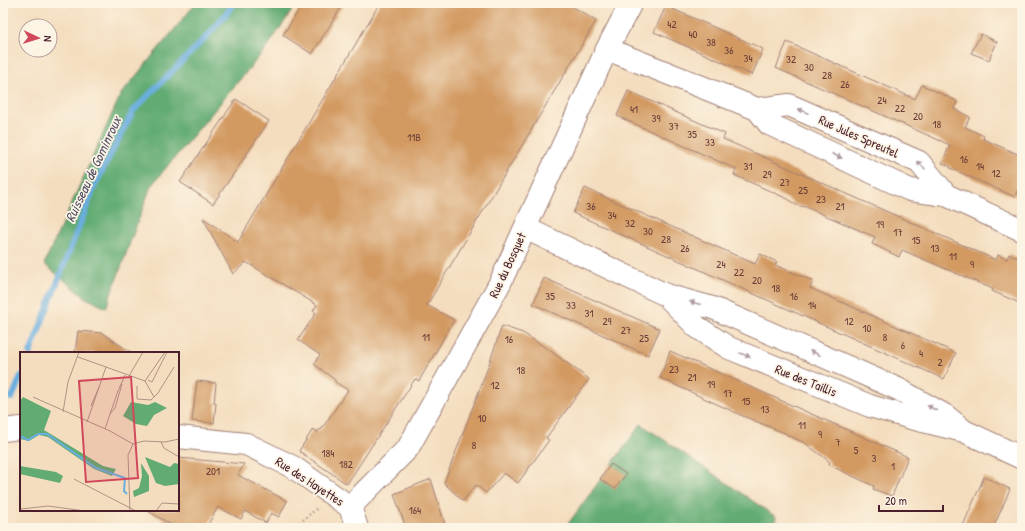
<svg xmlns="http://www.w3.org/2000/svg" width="1025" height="531" font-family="'Patrick Hand',sans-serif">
	<rect width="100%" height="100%" fill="#fcf5e5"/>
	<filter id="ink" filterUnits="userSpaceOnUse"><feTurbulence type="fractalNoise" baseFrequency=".025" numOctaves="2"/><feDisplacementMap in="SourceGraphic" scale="8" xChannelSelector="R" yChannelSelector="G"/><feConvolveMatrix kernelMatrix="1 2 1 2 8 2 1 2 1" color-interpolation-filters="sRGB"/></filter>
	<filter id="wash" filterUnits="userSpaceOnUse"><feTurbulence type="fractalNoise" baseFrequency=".012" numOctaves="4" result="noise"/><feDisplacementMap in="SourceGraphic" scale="16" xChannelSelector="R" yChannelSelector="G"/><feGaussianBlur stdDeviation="0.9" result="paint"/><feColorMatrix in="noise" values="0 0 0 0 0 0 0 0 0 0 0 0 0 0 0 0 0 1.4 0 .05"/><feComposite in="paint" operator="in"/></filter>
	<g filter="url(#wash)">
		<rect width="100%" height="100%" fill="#f4ddbe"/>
		<path fill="#62ab73" stroke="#56654f" d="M 196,3 L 297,3 L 268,46 L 151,186 L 106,308 L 86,298 L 44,264 L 121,94 Z
			M 641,424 L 776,517 L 774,528 L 565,528 Z"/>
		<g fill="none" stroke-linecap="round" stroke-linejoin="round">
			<path stroke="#6aaedf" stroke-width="6" d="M 30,353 L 95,185 L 133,111 L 210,33 L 235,3
				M 3,396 L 12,398 L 21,376"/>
		</g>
		<g id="blocks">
			<path fill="#d29960" d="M 303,3 L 344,3 L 312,54 L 283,35 Z
				M 380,3 L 567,3 L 596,21 L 427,305 L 454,320 L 419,381 L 415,379 L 347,484 L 299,451 L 313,429 L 318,432 L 320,429 L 321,430 L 348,390 L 335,382 L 335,380 L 314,364 L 320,355 L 298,340 L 316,313 L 313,311 L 317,305 L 246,262 L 233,274 L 203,218 L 238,242 Z
				M 666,6 L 763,49 L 752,75 L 654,32 Z
				M 981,34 L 997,42 L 989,60 L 971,53 Z
				M 787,42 L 915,99 L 922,85 L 957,101 L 954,109 L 970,117 L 965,127 L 984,136 L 983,139 L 1022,156 L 1022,193 L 1017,191 L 1015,197 L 950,168 L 951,167 L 942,163 L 950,145 L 776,68 Z
				M 628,91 L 725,134 L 723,139 L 996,260 L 998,255 L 1007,259 L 1009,254 L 1022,260 L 1022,304 L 992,291 L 993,289 L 902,250 L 899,257 L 881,248 L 872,244 L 875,237 L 806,207 L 796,205 L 788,199 L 734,175 L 736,169 L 617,116 Z
				M 236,99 L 269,121 L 213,204 L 180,182 Z
				M 585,188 L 755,264 L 760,254 L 777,262 L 775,265 L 813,281 L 810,288 L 956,353 L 944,379 L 573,213 Z
				M 544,278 L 660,329 L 648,355 L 533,304 Z
				M 502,326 L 523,333 L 552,352 L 589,379 L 546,438 L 549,440 L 518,483 L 504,473 L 486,493 L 476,485 L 463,501 L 444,483 L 487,370 Z
				M 78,331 L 102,333 L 132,353 L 75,353 Z
				M 670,351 L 908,457 L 892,496 L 873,489 L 874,486 L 829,465 L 830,462 L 805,443 L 787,435 L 787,434 L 743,416 L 660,378 Z
				M 197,381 L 216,383 L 214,403 L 216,403 L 214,423 L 192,421 Z
				M 178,458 L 244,464 L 238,475 L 287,501 L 279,517 L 271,513 L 266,523 L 245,511 L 241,519 L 218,507 L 206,528 L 177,528 L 146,510 L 178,510 Z
				M 611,464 L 626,474 L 615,489 L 600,479 Z
				M 984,477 L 1010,489 L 1002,508 L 993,528 L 962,528 Z
				M 431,479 L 446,528 L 406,528 L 394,494 Z"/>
		</g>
	</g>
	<g filter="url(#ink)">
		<use href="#blocks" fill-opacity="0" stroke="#9f7e74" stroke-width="1"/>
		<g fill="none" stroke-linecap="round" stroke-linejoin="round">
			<defs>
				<path id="minor" d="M 607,49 L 757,109 L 789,105 L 919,162 L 946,195
					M 757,109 L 769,124 L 910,190 L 946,195 L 1022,230
					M 525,228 L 666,295
					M 3,430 L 21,428
					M 964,431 L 946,416 L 898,389 L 713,308 L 666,295 L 697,327 L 729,348 L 870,406 L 911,418 L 964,431 L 1022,458
					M 178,437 L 246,444 L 293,467 L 350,507 L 357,528
					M 350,507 L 408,448 L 500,283 L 525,228 L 607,49 L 631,3"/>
			</defs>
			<use href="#minor" stroke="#9f7e74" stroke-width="24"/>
			<path stroke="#9f7e74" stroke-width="2.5" stroke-dasharray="1 3" stroke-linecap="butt" d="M 294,528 L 316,509"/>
			<use href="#minor" stroke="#fff" stroke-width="22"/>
		</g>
		<defs><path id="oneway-solid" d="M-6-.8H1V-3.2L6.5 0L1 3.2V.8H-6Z"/></defs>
		<g fill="#ae9aa0">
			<use href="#oneway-solid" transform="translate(803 111) rotate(-156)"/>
			<use href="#oneway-solid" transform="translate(837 156) rotate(25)"/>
			<use href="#oneway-solid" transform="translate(921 165) rotate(-137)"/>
			<use href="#oneway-solid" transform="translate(695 303) rotate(-165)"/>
			<use href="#oneway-solid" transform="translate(815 353) rotate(-156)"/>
			<use href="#oneway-solid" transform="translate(745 355) rotate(22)"/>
			<use href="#oneway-solid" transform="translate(932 408) rotate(-150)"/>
		</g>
	</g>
	<g text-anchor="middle" stroke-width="3.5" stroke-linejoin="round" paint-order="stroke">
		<g font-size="11" fill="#6c3e38">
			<text x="672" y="28">42</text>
			<text x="693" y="38">40</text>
			<text x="711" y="46">38</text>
			<text x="729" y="54">36</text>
			<text x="748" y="62">34</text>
			<text x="791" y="63">32</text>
			<text x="809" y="71">30</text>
			<text x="827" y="79">28</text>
			<text x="845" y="88">26</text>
			<text x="882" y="104">24</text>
			<text x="900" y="112">22</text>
			<text x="634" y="113">41</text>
			<text x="918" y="120">20</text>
			<text x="656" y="122">39</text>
			<text x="937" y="128">18</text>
			<text x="674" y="130">37</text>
			<text x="692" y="138">35</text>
			<text x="414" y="141">11B</text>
			<text x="710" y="146">33</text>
			<text x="964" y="163">16</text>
			<text x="748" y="170">31</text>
			<text x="980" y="170">14</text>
			<text x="996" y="177">12</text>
			<text x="767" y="178">29</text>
			<text x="785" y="186">27</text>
			<text x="803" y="194">25</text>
			<text x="821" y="203">23</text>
			<text x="591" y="210">36</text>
			<text x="840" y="210">21</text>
			<text x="612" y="219">34</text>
			<text x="630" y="227">32</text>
			<text x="880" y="228">19</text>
			<text x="648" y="235">30</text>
			<text x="898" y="236">17</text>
			<text x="666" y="243">28</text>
			<text x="916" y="244">15</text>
			<text x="685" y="252">26</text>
			<text x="935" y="252">13</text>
			<text x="953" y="260">11</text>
			<text x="721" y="268">24</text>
			<text x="972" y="268">9</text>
			<text x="739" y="276">22</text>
			<text x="757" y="284">20</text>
			<text x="776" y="292">18</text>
			<text x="550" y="300">35</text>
			<text x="794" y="300">16</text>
			<text x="571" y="309">33</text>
			<text x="812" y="309">14</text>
			<text x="589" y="317">31</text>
			<text x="607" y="325">29</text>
			<text x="849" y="325">12</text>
			<text x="867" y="332">10</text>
			<text x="626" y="334">27</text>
			<text x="426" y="341">11</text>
			<text x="885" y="341">8</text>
			<text x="644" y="342">25</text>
			<text x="509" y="343">16</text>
			<text x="903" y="349">6</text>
			<text x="921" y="357">4</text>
			<text x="940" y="366">2</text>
			<text x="674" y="373">23</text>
			<text x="521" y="374">18</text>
			<text x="692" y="381">21</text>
			<text x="711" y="388">19</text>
			<text x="495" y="389">12</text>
			<text x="728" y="397">17</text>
			<text x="746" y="405">15</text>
			<text x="765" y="413">13</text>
			<text x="482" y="422">10</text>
			<text x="802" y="429">11</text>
			<text x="820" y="438">9</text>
			<text x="838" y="446">7</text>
			<text x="474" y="449">8</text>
			<text x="856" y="454">5</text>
			<text x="328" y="457">184</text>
			<text x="874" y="462">3</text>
			<text x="346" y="468">182</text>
			<text x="893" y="470">1</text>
			<text x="213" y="475">201</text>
			<text x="415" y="514">164</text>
		</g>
		<g font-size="13" fill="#4a1f2b" stroke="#fcf5e5">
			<text transform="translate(859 136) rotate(24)" y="5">Rue Jules Spreutel</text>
			<text transform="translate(507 265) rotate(-65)" y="5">Rue du Bosquet</text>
			<text transform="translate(806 380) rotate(22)" y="5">Rue des Taillis</text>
			<text transform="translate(310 481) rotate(33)" y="5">Rue des Hayettes</text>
		</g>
		<g font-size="14" font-style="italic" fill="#55516a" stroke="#fcf5e5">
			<text transform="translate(93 169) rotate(-65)" y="5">Ruisseau de Gominroux</text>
		</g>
	</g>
	<g transform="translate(20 352)">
		<rect width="159" height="159" fill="#f4ddbe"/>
		<path d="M 3,45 L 31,59 L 24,78 L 83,114 L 96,117 L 92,124 L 74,117 L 28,85 L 19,83 L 9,89 L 0,87 L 0,49 ZM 111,50 L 128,53 L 135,50 L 147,56 L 134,63 L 127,74 L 116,72 L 103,64 ZM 125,105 L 150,115 L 154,111 L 159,112 L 159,132 L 145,134 L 136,131 ZM 121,111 L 129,124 L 129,139 L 114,145 L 113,139 L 119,136 L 122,124 ZM 0,114 L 36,120 L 43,124 L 40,131 L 0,122 Z" fill="#62ab73"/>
		<path fill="none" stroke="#6aaedf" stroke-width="2" d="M 0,84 L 8,88 L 18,82 L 27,82 L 76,116 L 105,126 L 104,139 L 107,142"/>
		<path fill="none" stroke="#b09183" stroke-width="1" d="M 58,5 L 125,29 L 145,0M 109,24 L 123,0M 128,28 L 132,30 L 147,0M 125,29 L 134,45M 102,32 L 95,56 L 90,62 L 98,39 L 105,23M 117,34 L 117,47 L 131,48 L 138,41 L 154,15M 13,45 L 90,79 L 113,92M 71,54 L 79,35M 43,60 L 48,30 L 59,0M 67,70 L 86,15M 85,77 L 90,62M 141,90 L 144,96 L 159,105M 54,127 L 116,159M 1,157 L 28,154 L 65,159M 110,159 L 108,103 L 113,92 L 124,89 L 145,90 L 159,87M 136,159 L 142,151 L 159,152"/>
		<path fill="#d1495b" fill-opacity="0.15" stroke="#d1495b" stroke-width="2" d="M 111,25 L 118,126 L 66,130 L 59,29 Z"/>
		<rect width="159" height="159" fill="none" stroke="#4a1f2b" stroke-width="2"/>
	</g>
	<rect width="1025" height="531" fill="none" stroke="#fcf5e5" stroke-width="16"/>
	<g transform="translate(38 38) rotate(94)"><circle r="19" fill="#fcf5e5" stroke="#b59f9b"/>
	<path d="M0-3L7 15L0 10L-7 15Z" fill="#d1495b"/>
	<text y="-6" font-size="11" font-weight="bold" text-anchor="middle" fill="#4a1f2b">N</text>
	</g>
	<path d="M879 505v6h64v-6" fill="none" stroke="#4a1f2b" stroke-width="2"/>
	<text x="885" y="505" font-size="12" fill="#4a1f2b" stroke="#fcf5e5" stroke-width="3" paint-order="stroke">20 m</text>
</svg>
